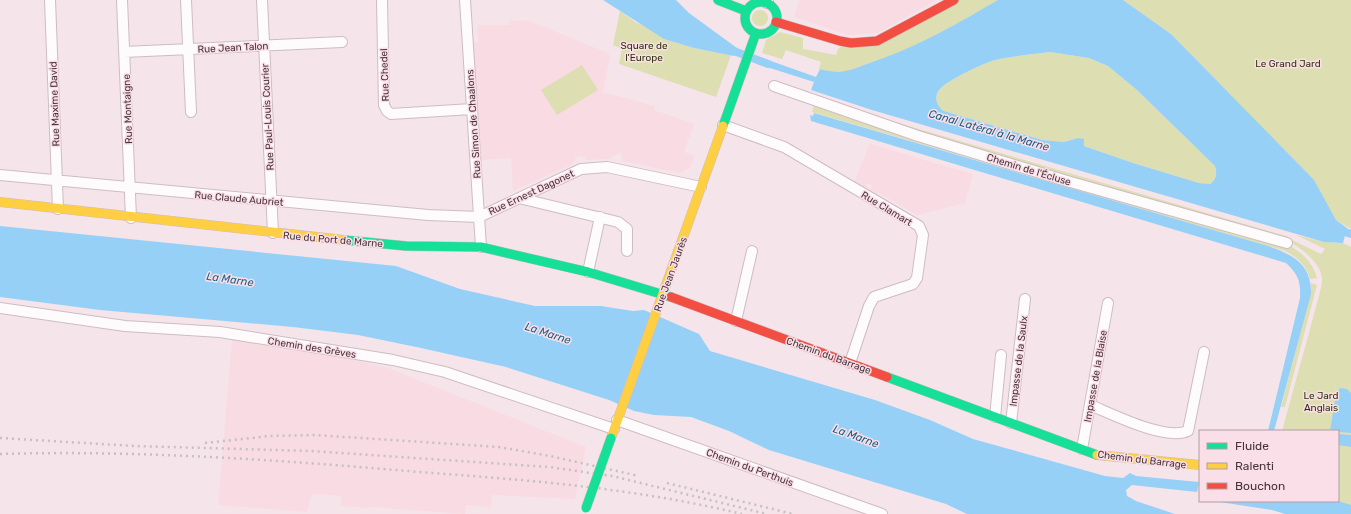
<svg xmlns="http://www.w3.org/2000/svg" width="1351" height="514" font-family="Rubik,sans-serif">
	<rect width="100%" height="100%" fill="#f5e5ea"/>
	<path fill="#f9dbe4" d="M 799,0 L 937,0 L 878,33 L 848,35 L 794,17 Z
		M 527,20 L 608,53 L 610,56 L 603,92 L 655,106 L 654,110 L 694,124 L 684,152 L 694,156 L 690,168 L 680,173 L 622,161 L 621,152 L 608,159 L 587,160 L 584,157 L 579,156 L 576,157 L 573,164 L 513,191 L 511,158 L 481,160 L 473,42 L 478,42 L 477,25 L 509,25 L 509,21 Z
		M 870,144 L 973,174 L 965,203 L 917,215 L 879,193 L 875,194 L 869,191 L 872,186 L 868,183 L 865,188 L 854,182 Z
		M 232,340 L 350,359 L 388,368 L 586,447 L 575,499 L 492,495 L 491,507 L 466,505 L 465,514 L 369,507 L 369,508 L 341,506 L 342,496 L 317,494 L 311,495 L 307,512 L 218,505 Z"/>
	<path fill="#dddeb1" d="M 953,0 L 999,0 L 924,42 L 887,57 L 849,71 L 831,72 L 819,69 L 821,62 L 786,50 L 782,59 L 762,53 L 766,40 L 780,32 L 803,38 L 803,49 L 836,55 L 838,49 L 848,42 L 866,42 Z
		M 1123,0 L 1351,0 L 1351,229 L 1336,220 L 1313,180 L 1171,34 Z
		M752 18a8 8 0 1 1 16 0a8 8 0 1 1-16 0Z
		M 620,11 L 635,22 L 654,30 L 664,39 L 694,48 L 731,55 L 716,97 L 619,64 L 622,49 L 613,45 Z
		M 1050,52 L 1089,58 L 1108,66 L 1137,90 L 1215,166 C 1217,174 1217,177 1210,184 L 1199,183 L 1133,163 L 1084,146 L 1084,140 L 1078,138 L 1064,142 L 1042,140 L 944,111 C 936,106 933,96 941,88 C 948,80 984,63 995,60 C 1014,56 1032,54 1050,52 Z
		M 582,65 L 598,90 L 557,115 L 541,90 Z
		M 815,101 L 1288,245 C 1302,252 1313,263 1317,278 L 1310,279 C 1307,266 1297,257 1285,251 L 812,112 Z
		M 833,104 L 1289,237 L 1287,240 L 1107,191 Z
		M 1296,235 L 1324,242 L 1343,243 L 1351,247 L 1351,514 L 1338,501 L 1338,431 L 1282,431 L 1319,296 C 1320,291 1322,285 1322,280 C 1322,264 1302,248 1289,242 L 1290,239 L 1321,254 L 1325,249 Z
		M 1311,283 L 1317,285 L 1285,407 L 1281,407 L 1311,292 Z"/>
	<path fill="#96d0f7" fill-rule="evenodd" d="M 603,0 L 676,0 L 689,13 L 737,48 L 734,56 L 694,48 L 664,39 Z
		M 998,0 L 1123,0 L 1171,34 L 1314,180 L 1336,220 L 1347,228 L 1343,243 L 1324,242 L 872,110 L 811,90 L 814,82 L 757,64 L 760,57 L 816,77 L 820,69 C 843,76 855,68 875,61 C 922,45 956,24 998,0 ZM 1050,52 L 1089,58 L 1108,66 L 1137,90 L 1215,166 C 1217,174 1217,178 1210,184 L 1199,183 L 1133,163 L 1084,146 L 1084,139 L 1078,138 L 1064,142 L 1042,140 L 944,111 C 936,106 933,95 941,88 C 948,80 984,63 995,60 C 1013,56 1032,54 1050,52 Z
		M 814,113 L 1268,246 C 1292,254 1312,264 1311,294 L 1274,431 L 1268,431 L 1300,298 C 1301,282 1298,274 1286,263 L 811,121 L 810,115 L 813,116 Z
		M 0,226 L 396,266 L 460,289 L 535,306 L 601,306 L 633,311 L 644,310 L 699,334 L 710,351 L 875,400 L 930,420 L 973,439 L 1105,476 L 1123,478 L 1130,473 L 1136,476 L 1199,482 L 1197,492 L 1132,485 L 1126,490 L 1127,496 L 1136,501 L 1175,514 L 967,514 L 946,504 L 769,450 L 729,431 L 691,417 L 654,415 L 634,411 L 609,400 L 506,367 L 421,348 L 358,335 L 293,327 L 100,310 L 0,297 Z
		M 1340,388 L 1347,389 L 1351,393 L 1351,433 L 1330,431 L 1336,395 Z
		M 1338,434 L 1351,435 L 1351,447 L 1338,445 Z
		M 1213,501 L 1338,501 L 1351,505 L 1351,514 L 1285,514 L 1272,510 Z"/>
	<g fill="none" stroke-linecap="round" stroke-linejoin="round">
		<path stroke="#96d0f7" stroke-width="8" d="M 726,48 L 768,64
			M 1336,229 L 1351,234"/>
		<defs>
			<path id="street" d="M 50,0 L 58,209
				M 122,0 L 131,218
				M 186,0 L 191,112
				M 262,0 L 273,233
				M 382,0 L 384,105 L 387,111 L 391,114 L 472,109
				M 465,0 L 481,247
				M 767,3 L 768,0
				M 124,52 L 342,42
				M 774,86 L 918,136 L 1067,181 L 1287,243
				M 723,125 L 784,147 L 919,226 L 923,235 L 917,278 L 913,284 L 874,297 L 869,306 L 850,363
				M 0,175 L 428,215 L 479,217 L 581,169 L 607,167 L 701,187
				M 519,198 L 618,222 L 627,229 L 627,251
				M 588,272 L 600,217
				M 0,308 L 125,326 L 220,332 L 393,360 L 445,372 L 614,429
				M 736,321 L 752,251
				M 1090,405 C 1112,414 1165,441 1188,431 L 1204,352
				M 995,417 L 1001,355
				M 617,420 L 882,514
				M 1011,423 L 1025,299
				M 1082,449 L 1108,303"/>
			<path id="fast" d="M 718,0 L 746,11
				M745 18a16 16 0 1 1 32 0a16 16 0 1 1-32 0Z
				M 723,126 L 756,33
				M 344,240 L 406,246 L 481,247 L 588,272 L 671,297
				M 887,377 L 1097,455"/>
			<path id="slow" d="M 0,202 L 344,240
				M 611,438 L 723,126
				M 1097,455 L 1200,465"/>
			<path id="jam" d="M 776,22 L 840,41 L 851,43 L 877,41 L 954,0
				M 671,297 L 887,377"/>
		</defs>
		<use href="#street" stroke="#cdbdc2" stroke-width="12"/>
		<use href="#fast" stroke="#cdbdc2" stroke-width="10"/>
		<use href="#slow" stroke="#cdbdc2" stroke-width="10"/>
		<use href="#jam" stroke="#cdbdc2" stroke-width="10"/>
		<use href="#street" stroke="#fefbfc" stroke-width="10"/>
		<use href="#fast" stroke="#16e098" stroke-width="9"/>
		<use href="#slow" stroke="#ffcf43" stroke-width="9"/>
		<use href="#jam" stroke="#f24e42" stroke-width="9"/>
		<path stroke="#c5c0c2" stroke-width="2.5" stroke-dasharray="2 4" stroke-linecap="butt" d="M 0,438 L 135,446 L 311,451 L 549,467 L 612,476 L 767,514
			M 205,443 L 270,436 L 315,435 L 499,447 L 550,456 L 639,476
			M 0,454 C 140,450 280,460 419,472 C 528,480 635,488 742,514
			M 667,483 L 793,514"/>
		<defs>
			<path id="fast-bridge" d="M 586,508 L 611,438"/>
		</defs>
		<use href="#fast-bridge" stroke="#cdbdc2" stroke-width="10" stroke-linecap="butt"/>
		<use href="#fast-bridge" stroke="#16e098" stroke-width="9"/>
	</g>
	<g text-anchor="middle" stroke-width="3" stroke-linejoin="round" paint-order="stroke">
		<g font-size="10" fill="#2e330d" stroke="#fbdfe8">
			<text x="644" y="49">Square de<tspan x="644" dy="12">l'Europe</tspan></text>
			<text x="1288" y="67">Le Grand Jard</text>
			<text x="1321" y="399">Le Jard<tspan x="1321" dy="12">Anglais</tspan></text>
		</g>
		<g font-size="10" fill="#47343b" stroke="#fbdfe8">
			<text transform="translate(233 47) rotate(-3)" y="4">Rue Jean Talon</text>
			<text transform="translate(384 75) rotate(-92)" y="4">Rue Chedel</text>
			<text transform="translate(54 104) rotate(-92)" y="4">Rue Maxime David</text>
			<text transform="translate(127 109) rotate(-92)" y="4">Rue Montaigne</text>
			<text transform="translate(267 117) rotate(-93)" y="4">Rue Paul-Louis Courier</text>
			<text transform="translate(473 124) rotate(-94)" y="4">Rue Simon de Chaalons</text>
			<text transform="translate(1029 169) rotate(17)" y="4">Chemin de l'Écluse</text>
			<text transform="translate(531 192) rotate(-25)" y="4">Rue Ernest Dagonet</text>
			<text transform="translate(239 198) rotate(5)" y="4">Rue Claude Aubriet</text>
			<text transform="translate(887 208) rotate(31)" y="4">Rue Clamart</text>
			<text transform="translate(333 239) rotate(5)" y="4">Rue du Port de Marne</text>
			<text transform="translate(670 274) rotate(-70)" y="4">Rue Jean Jaurès</text>
			<text transform="translate(312 347) rotate(9)" y="4">Chemin des Grèves</text>
			<text transform="translate(829 355) rotate(20)" y="4">Chemin du Barrage</text>
			<text transform="translate(1018 361) rotate(-83)" y="4">Impasse de la Saulx</text>
			<text transform="translate(1095 376) rotate(-80)" y="4">Impasse de la Blaise</text>
			<text transform="translate(1142 459) rotate(7)" y="4">Chemin du Barrage</text>
			<text transform="translate(750 467) rotate(20)" y="4">Chemin du Perthuis</text>
		</g>
		<g font-size="11" font-style="italic" fill="#1a5e81" stroke="#fbdfe8">
			<text transform="translate(989 130) rotate(16)" y="4">Canal Latéral à la Marne</text>
			<text transform="translate(230 279) rotate(8)" y="4">La Marne</text>
			<text transform="translate(548 333) rotate(18)" y="4">La Marne</text>
			<text transform="translate(856 436) rotate(20)" y="4">La Marne</text>
		</g>
	</g>
	<rect x="1199" y="430" width="140" height="72" fill="#fbdfe8" stroke="#b39ba3"/>
	<rect x="1207" y="443" width="20" height="6" fill="#16e098" stroke="#b39ba3"/>
	<text x="1235" y="450" font-size="12" fill="#47343b">Fluide</text>
	<rect x="1207" y="463" width="20" height="6" fill="#ffcf43" stroke="#b39ba3"/>
	<text x="1235" y="470" font-size="12" fill="#47343b">Ralenti</text>
	<rect x="1207" y="483" width="20" height="6" fill="#f24e42" stroke="#b39ba3"/>
	<text x="1235" y="490" font-size="12" fill="#47343b">Bouchon</text>
</svg>
